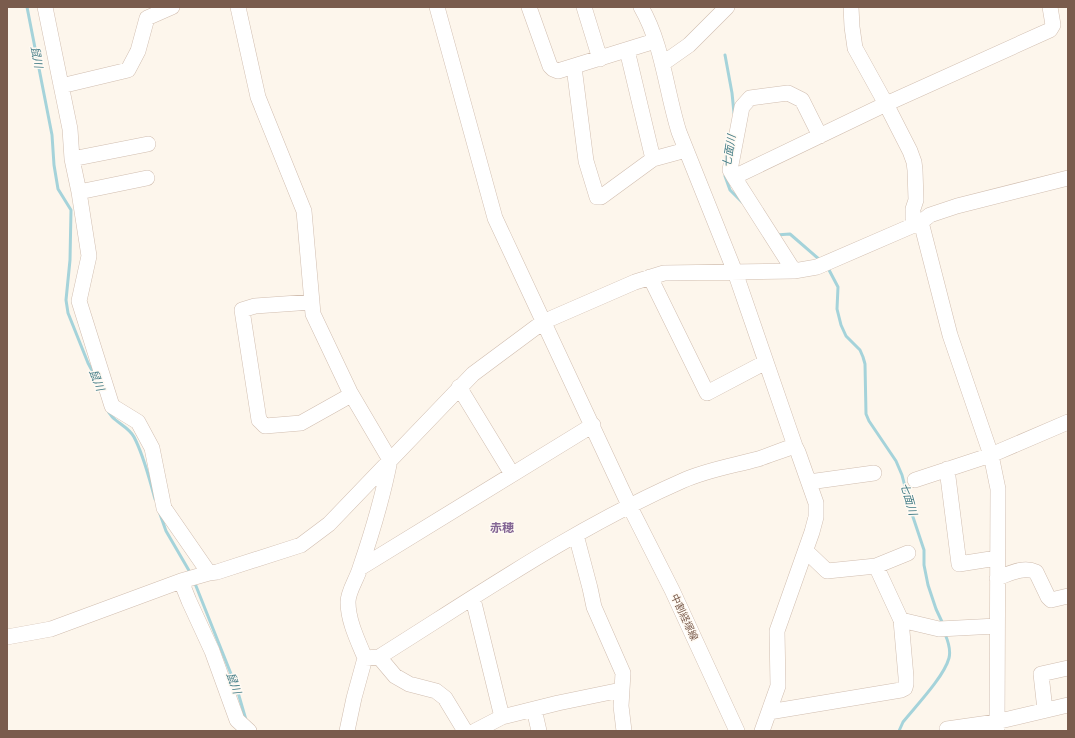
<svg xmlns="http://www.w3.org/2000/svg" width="1075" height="738" font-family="'Nunito Sans','Noto Sans JP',sans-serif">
	<rect width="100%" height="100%" fill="#fdf6ec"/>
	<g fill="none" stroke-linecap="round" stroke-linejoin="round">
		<path stroke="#a5d3da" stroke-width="3" d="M 27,7 L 52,135 L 54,165 L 58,189 L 71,210 L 70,260 L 66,300 L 68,313 L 88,363 L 96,378
			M 725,55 L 732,93 L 734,113
			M 725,176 L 730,190 L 742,202
			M 776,235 L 790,234 L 820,260
			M 828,268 L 838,287 L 837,309 L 841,325 L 846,336 L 860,350 L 863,357 L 865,364 L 866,414 L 869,421 L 896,461 L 902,475 L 912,514 L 924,550 L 924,565 L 928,585 L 936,609 L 943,624
			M 107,408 C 110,421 128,425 134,437 C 144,456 149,478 155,499
			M 160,514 L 166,531 L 191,574
			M 194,581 L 237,689 L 246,720
			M 899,731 L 903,722 C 915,707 944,677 949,658 C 951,650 948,641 945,634"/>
		<defs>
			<path id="minor" d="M 45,7 L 70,129 L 72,159
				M 238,7 L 258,97 L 304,211 L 313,314 L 350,392 L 390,460 C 383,496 372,533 360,568 C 357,579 348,591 348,602 C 348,621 358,641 365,658 L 379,657 C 478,595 575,528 682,481 C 706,470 732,466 758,459 C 770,455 782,450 795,446
				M 437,7 L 495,218 L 629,505 L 672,590 L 737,731
				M 529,7 L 550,66 L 553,69 L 558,71 L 655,41
				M 584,7 L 600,59
				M 641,7 C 663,45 666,91 679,132 L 735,272 L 795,446 L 798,452 L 816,503 L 816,517 L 812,532 L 777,631 L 778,686 L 762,731
				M 851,7 L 852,27 L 855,48 L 886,104 L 910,151 L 914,162 L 915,170 L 916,200 L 913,209 L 913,219 L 921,222 L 950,335 L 991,455 L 998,489 L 997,731
				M 662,64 L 689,45 L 727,7
				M 574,67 L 586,161 L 597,197 L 601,197 L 653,159 L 627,50
				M 61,86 L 128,70 L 138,51 L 147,18 L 172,7
				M 148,144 L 72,159 L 79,192 L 89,256 L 79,301 L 112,406 L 138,422 L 152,448 L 164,508 L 209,573
				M 653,159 L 686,150
				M 734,177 L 730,170 L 742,107 L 750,98 L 788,93 L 802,100 L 820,136
				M 79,192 L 147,178
				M 794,271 L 734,177 L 886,104 L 1050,30 L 1053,25 L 1050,7
				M 650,277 L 707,393 L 766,362
				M 312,302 L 255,306 L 242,310 L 259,420 L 265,426 L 301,423 L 351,395
				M 459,387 L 512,474
				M 947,469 L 959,564 L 997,558
				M 915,480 L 991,455 L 1068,422
				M 809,482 L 874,473
				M 576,535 L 590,588 L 594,607 L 623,673 L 621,706 L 624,731
				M 806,551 L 827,571 L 876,566 L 901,620 L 939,629 L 997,626
				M 876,566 L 908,553
				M 360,568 L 593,425
				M 997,578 C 1009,574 1023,566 1036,572 L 1048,597 L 1051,600 L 1068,596
				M 181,581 L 189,601 L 212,651 L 237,720 L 249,731
				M 473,599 L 502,717
				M 7,637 L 51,629 L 181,581 L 209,573 L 217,572 L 301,545 L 329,524 L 473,374 L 543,322 L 635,282 L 664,273 L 794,271 L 817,267 L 921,222 L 930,215 L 957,206 L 1068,178
				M 379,657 L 395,676 L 409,684 L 436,691 L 445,698 L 465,731
				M 534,709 L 539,731
				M 1045,710 L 1041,674 L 1068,668
				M 769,712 L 901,690 L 905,688 L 906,684 L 906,677 L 901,620
				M 947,729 L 996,722 L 1068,705
				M 347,731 L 354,698 L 365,658
				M 475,731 L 502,717 L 558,703 L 621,690"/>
		</defs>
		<use href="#minor" stroke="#d1beb0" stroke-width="16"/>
		<use href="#minor" stroke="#fff" stroke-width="15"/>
	</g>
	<g text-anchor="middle" stroke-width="3" stroke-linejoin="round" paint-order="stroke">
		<g font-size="10" fill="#7a5c4d" stroke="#fffaf3">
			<text transform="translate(685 617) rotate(65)" y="4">中割経塚線</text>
		</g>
		<g font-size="11" font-style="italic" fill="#437c86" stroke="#fffaf3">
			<text transform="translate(37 57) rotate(79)" y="4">鼠川</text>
			<text transform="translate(729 151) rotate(-81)" y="4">七面川</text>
			<text transform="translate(97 380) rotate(68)" y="4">鼠川</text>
			<text transform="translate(909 499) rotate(74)" y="4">七面川</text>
			<text transform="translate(234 683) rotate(70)" y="4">鼠川</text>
		</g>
		<g font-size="12" font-weight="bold" fill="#846695" stroke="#fffaf3">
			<text x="502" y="532">赤穂</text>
		</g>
	</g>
	<rect width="1075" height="738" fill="none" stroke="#7a5c4d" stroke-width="16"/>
</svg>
